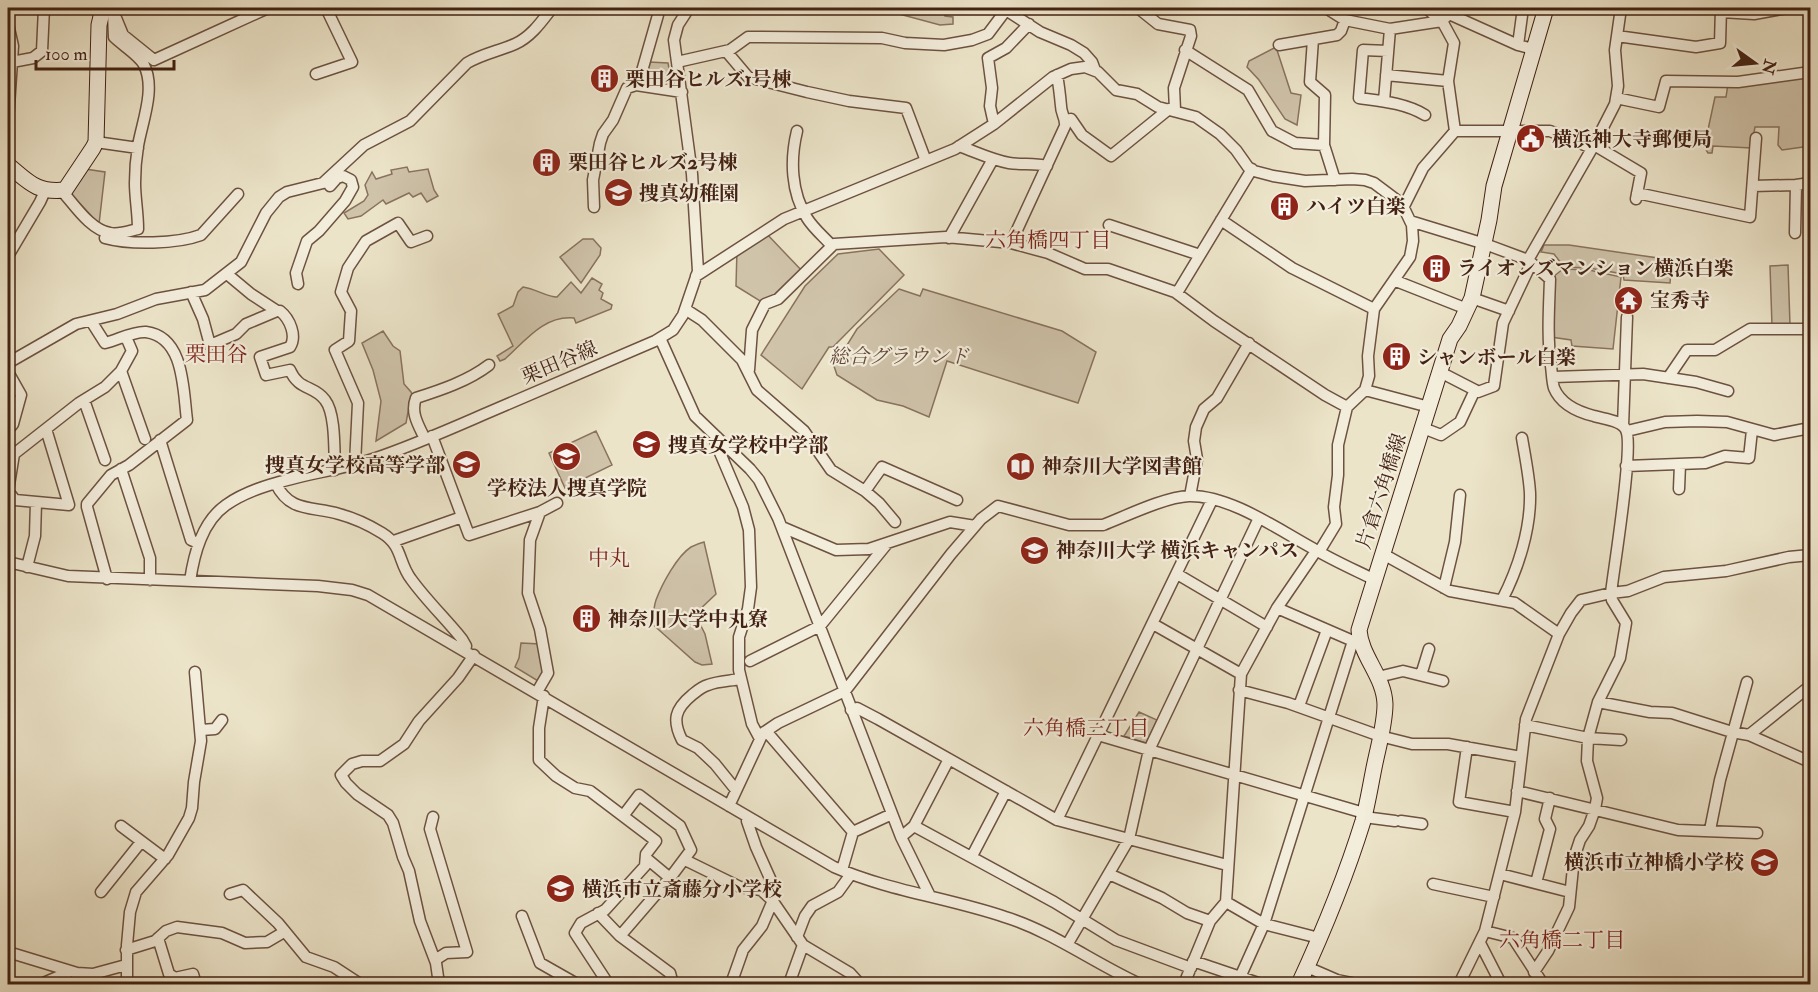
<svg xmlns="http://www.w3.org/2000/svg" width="1818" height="992" font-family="'IM FELL Double Pica','Noto Serif JP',serif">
	<rect width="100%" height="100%" fill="#ece4c9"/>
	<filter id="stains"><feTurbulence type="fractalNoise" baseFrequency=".00333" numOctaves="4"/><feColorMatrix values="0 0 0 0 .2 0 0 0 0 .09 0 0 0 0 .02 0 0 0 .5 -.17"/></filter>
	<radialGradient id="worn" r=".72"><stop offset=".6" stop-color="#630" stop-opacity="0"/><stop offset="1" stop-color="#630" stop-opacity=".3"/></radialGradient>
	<path fill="#cfc3aa" stroke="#89725e" stroke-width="1.5" d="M 830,8 L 945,8 L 945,16 L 953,17 L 953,24 L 940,25 L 888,11 Z
		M 1276,47 L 1291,93 L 1301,95 L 1297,125 L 1285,119 L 1259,80 L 1247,67 L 1249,61 Z
		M 649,62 L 668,63 L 672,85 L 646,81 L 644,78 Z
		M 1810,74 L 1810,146 L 1782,150 L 1778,145 L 1779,127 L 1755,127 L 1751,148 L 1713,146 L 1712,153 L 1708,153 L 1703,145 L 1691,147 L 1685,145 L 1689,137 L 1706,139 L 1715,97 L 1726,97 L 1728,84 Z
		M 407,167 L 409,172 L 428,169 L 434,190 L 438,196 L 427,202 L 421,193 L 413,197 L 409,193 L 386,204 L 383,200 L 361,216 L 348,219 L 344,213 L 364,201 L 368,195 L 365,185 L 372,172 L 376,179 L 392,174 L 391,170 Z
		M 85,169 L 105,172 L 99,224 L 69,192 Z
		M 764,231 L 804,273 L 765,304 L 736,286 L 737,249 Z
		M 583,239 L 593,239 L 601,248 L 600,255 L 581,283 L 560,257 Z
		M 1544,245 L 1569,245 L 1658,258 L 1657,270 L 1671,271 L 1670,283 L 1624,280 L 1623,274 L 1589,268 L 1564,267 L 1554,254 L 1541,252 Z
		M 879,249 L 904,275 L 833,347 L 829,347 L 802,389 L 761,355 L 805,286 L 838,254 Z
		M 1788,265 L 1790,325 L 1772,326 L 1770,266 Z
		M 1563,269 L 1589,270 L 1621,277 L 1613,349 L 1572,346 L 1571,340 L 1551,337 L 1553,277 Z
		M 592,278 L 602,284 L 599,290 L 603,293 L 601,299 L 612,305 L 611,309 L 576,323 L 574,318 C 544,315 525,341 505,359 L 500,361 L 497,356 L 513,346 L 498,314 L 513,306 L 518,292 L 523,287 C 536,289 547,297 557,297 L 571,282 L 581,293 Z
		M 899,289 L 920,296 L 923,289 L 1062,331 L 1096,352 L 1078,403 L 947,361 L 929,417 L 903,406 L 877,400 L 837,375 L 834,366 L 857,329 Z
		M 383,331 L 393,346 L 400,351 L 404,384 L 411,392 L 413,397 L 410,401 L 406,423 L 376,441 L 381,401 L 373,370 L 362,343 Z
		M 596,431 L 612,465 L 565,488 L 549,453 Z
		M 704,542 L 716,594 L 695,614 L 705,634 L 712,664 L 702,665 L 695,662 L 650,622 C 655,615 653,608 656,600 C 662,584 677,556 691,547 C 695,545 700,543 704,542 Z
		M 521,643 L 540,644 L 545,671 L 538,681 L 515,667 L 519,658 Z
		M 1139,712 L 1157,720 L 1146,743 L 1124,736 Z"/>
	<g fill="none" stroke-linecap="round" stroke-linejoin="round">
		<defs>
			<path id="street" d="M 1138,8 L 1158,24 L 1190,30 L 1191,36 L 1174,88 L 1175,110
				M 1326,8 L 1345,20 L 1390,29 L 1442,21 L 1455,8
				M 1721,12 L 1754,14 L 1787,8
				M 1449,14 L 1518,45 L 1533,49
				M 116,18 L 123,35 L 154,60 L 268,8
				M 8,24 L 13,46 L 8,121
				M 1617,36 L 1696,47 L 1720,43 L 1721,8
				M 1313,39 L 1310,82 L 1325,95 L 1324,145
				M 1279,45 L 1337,35 L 1341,31 L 1345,20
				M 1518,45 L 1523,8
				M 1185,50 L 1248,90 L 1272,131 L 1295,143 L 1324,145 L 1335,180
				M 726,51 L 748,77 L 807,92 L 849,101 L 906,108 L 926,161
				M 1388,51 L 1363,50 L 1359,98 C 1381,101 1405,103 1425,115
				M 12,62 L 33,58 L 42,51 L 44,8
				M 677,62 L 730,50 L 748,37 L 882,38 L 905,43 L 944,45 L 972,40 L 988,34 L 1006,10 L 1040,32 L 1071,45 L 1084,53 L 1092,62 L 1095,70
				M 316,74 L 352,62 L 326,8
				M 1386,75 L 1448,81
				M 638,85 L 658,15 L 658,8
				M 1616,98 L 1659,107 L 1666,81 L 1738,82 L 1810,72
				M 1384,101 L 1390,29
				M 1066,120 L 1071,119 L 1082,135 L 1111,156 L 1169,109
				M 994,124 L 990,106 L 992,88 L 988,58 L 1006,48 L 1029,24
				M 797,131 C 790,160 791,192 807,218 C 813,228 824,237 832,246
				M 1455,131 L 1550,131 L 1592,148
				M 96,142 L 138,148
				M 1594,145 L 1641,173 L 1636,199
				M 959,146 C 976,152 992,160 1009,163 C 1022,165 1034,163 1047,166
				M 1796,185 L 1810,183
				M 1753,186 L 1796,185 L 1795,233
				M 61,190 C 74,204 90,230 110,233 C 119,235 129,231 138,229 C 138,213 135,198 135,183 C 135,171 136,158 138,146 C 142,122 156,89 144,65 C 140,56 122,45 114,37 L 113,13
				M 1637,193 L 1750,217 L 1756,138
				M 1404,206 L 1423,168 L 1455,131 L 1448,81 L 1454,43 L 1442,21 L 1426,8
				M 594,207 L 593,180 L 600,143 L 603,134 L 613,120 L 627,88 L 636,85 L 682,92
				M 1221,220 L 1292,268 L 1374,309
				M 1410,221 L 1485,244 L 1528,260 L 1550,279 C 1549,309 1547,337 1551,366 C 1552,373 1552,382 1554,388 C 1561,405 1578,412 1594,416 C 1603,419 1622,420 1626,430 C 1634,446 1614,567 1611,593 L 1612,600 L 1626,623 L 1620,658 L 1598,702 L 1588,738 L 1587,761 L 1597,798 L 1595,809 L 1589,826 L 1580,840 L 1574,858 L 1569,907 L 1548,951 L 1534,972
				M 1109,225 L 1200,255
				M 105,238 C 130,245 177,244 201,235 L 238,194
				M 949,238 L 993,159
				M 1011,243 L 1065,126 C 1066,118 1061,114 1061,106 C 1060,95 1059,86 1057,75
				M 8,256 L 40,202 L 45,191
				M 227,274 L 251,294 L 277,311 L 280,311 C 290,319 297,336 290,347 L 260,357 L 266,375 L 290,370 C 299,391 314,385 325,400 C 336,414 334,452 335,470
				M 696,276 L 784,219 L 955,149 L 994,124 L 1053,77 L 1071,69 L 1085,67 L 1098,72 L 1116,90 L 1137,94 L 1158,107 L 1196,117 L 1220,134 L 1236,150 L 1248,167 L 1254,171 L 1273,176 L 1305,181 L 1352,179 L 1365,180 L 1374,183 L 1402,204 L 1412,225 L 1413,241 L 1410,257 L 1374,309 L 1368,356 L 1369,376 L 1365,390 L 1347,407 L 1338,445 L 1338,475 L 1334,507 L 1336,524 L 1319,552
				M 1396,281 L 1467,309
				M 298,284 L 296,273 L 307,241 L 319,231 L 345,201 L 353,187 L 351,180 L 343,176 L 337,178 L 330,186
				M 191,292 L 203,319 L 210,345 L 236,334 L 246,324 L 277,311
				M 1177,293 L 1252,169
				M 1472,298 L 1509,311
				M 685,309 L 702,320 L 742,360 L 757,390 L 804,431 L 831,470 L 865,491 L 879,503 L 895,522
				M 91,321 L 105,343 C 118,340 133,331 146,332 C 185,337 183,391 187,420 L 129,465 L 111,475 L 87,504 L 87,507 L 107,579
				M 660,338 L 695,416 L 750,469 L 759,480 L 778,518 L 901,837 L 930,896
				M 8,363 L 76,324 L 117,314 L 156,299 L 205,290 L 241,262 L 266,213 L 279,197 L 287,192 L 323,183 L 364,145 L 410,121 L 467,63 C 482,54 499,51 515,44 C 531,37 542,21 552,8
				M 749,370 L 752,330 L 765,304 L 778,299 L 834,244 L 946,237 L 1011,243 L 1048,253 L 1085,269 L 1108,269 L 1175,292 L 1214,321 L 1325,395 L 1347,407
				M 121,371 L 145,439
				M 8,372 L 21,395 L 13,424 L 8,430
				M 1440,372 L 1475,390
				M 1553,377 L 1643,374 L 1696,382 L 1728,391
				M 1668,378 L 1687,350 L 1715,350 L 1750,329 L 1810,329
				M 1365,390 L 1429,407
				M 84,400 L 105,460
				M 1623,426 L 1627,317
				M 1423,428 L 1441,435 L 1460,422 L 1475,390 L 1478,392 L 1494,386 L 1503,323 L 1529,268 L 1528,260 L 1594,145 L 1615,104 L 1618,86 L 1615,50 L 1621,8
				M 1627,431 L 1665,422 L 1697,421 L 1727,422 L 1774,435 L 1810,428
				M 432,436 L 469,535 L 540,512 L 557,503
				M 716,437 L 715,441 L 743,507 L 749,530 L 751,587 L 748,609 L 739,637 L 739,670 L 752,724 L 760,739
				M 425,439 C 419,426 410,413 416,398 C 441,390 468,381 489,365
				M 160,440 L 191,540 L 198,543
				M 8,448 L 14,454 L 8,491 L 15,500 L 69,505 L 46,429
				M 14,454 L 79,403 L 105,387 L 121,371 L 132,351 L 126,337
				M 355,464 L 358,403 L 335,350 L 349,341 L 351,311 L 341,292 L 348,268 L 366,241 L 398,223 L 411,242 L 427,236
				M 1626,466 L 1705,463 L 1725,456 L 1749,458 L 1752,430
				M 121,469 L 150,558 L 150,580
				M 276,484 C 290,513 313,506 339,514 C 354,518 369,525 382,533 C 403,546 398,562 411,579 C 426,600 446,619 462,639 L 466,646 L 465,650
				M 1679,489 L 1680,464
				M 865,491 L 882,467 L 957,500
				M 1190,496 L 1197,459 L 1194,441 L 1196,427 L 1204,409 L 1217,398 L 1249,343
				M 782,527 L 836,550 L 869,549 L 950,522 L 975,526
				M 394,541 L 462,517
				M 1383,554 L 1450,591 L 1515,603 L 1559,634
				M 8,562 L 68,576 L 318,586 L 352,590 L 368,595 L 834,867 C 889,891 949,898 1005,917 C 1053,932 1094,963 1140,984
				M 27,567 L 35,536 L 36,502
				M 1177,574 L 1267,627
				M 190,581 C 194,554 202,522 226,505 C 264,478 328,474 373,459 C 412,446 450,429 487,413 C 543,389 599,365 655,341 L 673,330 L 683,315 L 698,271 L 692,174 L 674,40 L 678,25 L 689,8
				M 1444,588 L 1455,542 L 1460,495
				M 1502,600 C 1518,569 1531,529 1530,493 C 1529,475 1525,456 1522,438
				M 1277,608 L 1353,641
				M 1153,624 L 1241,674
				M 750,661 L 820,626 L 886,545
				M 1421,675 L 1429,649
				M 1378,677 L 1403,671 L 1443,681
				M 1239,690 L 1288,703 L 1380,736 L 1412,744 L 1448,744 L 1521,757
				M 537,692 L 548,673 L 540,629 L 528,593 L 530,540 L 540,512
				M 544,696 L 539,728 L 539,760 L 556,776 L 575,788 L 590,791 L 656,841 L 646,854 L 645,866 L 605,910 L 581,923 L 575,933 L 607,982 L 605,984
				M 1598,702 L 1650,712 L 1672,713 L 1732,732 L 1749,735 L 1810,762
				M 1299,706 L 1327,630
				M 851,710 L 857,708 L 878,719 L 1057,820 L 1227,865
				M 1525,725 L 1588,738 L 1621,740
				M 201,730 L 215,729 L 222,720
				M 766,731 L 853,832 L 842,870
				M 1098,735 L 1364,813
				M 1749,735 L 1810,686
				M 1467,747 L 1459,802 L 1515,812
				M 736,790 L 715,764 L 698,748 L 682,740 C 672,720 675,709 692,695 C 697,691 701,687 708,685 C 718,681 730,681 740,679
				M 1517,791 L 1678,830 L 1757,833
				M 729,806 L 763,733 L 778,723 L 845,691 L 951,554 L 981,519 L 998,506 L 1069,525 L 1103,525 C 1126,516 1165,497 1189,496 C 1230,495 1279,530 1314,549 C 1334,561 1355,570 1375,580
				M 623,816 L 639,795 L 680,826 L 691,850 L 670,878
				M 433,817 L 430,829 L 467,952 L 446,953 L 435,960
				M 1364,817 L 1395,821
				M 1057,820 L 1212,500
				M 1401,821 L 1422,824
				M 121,826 L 165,859
				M 914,826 L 1054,902 L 1116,940 L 1191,968
				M 1710,830 L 1720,780 L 1747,682
				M 853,832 L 892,814
				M 901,837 L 914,826 L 949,759
				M 972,856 L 1006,791
				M 685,860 L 740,887 L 761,890 L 772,900 L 803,945 L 850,973 L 860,984
				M 1109,874 L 1162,898 L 1187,913 L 1210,921
				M 1500,874 L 1570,892
				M 1536,883 L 1550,829 L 1545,819 L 1550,798
				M 1433,884 L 1494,897
				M 101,892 L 141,842
				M 230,894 L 243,890 L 278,923 L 306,957 L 334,967 L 360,984
				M 1226,902 L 1264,924 L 1319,938
				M 598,913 L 620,936 L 670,973 L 673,984
				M 522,916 L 540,963 L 577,984
				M 1485,931 L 1513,938 L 1543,984
				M 620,936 L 670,878 L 646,858
				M 797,937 L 805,916 L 812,906 L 838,892 L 851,874
				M 158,938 L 169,974 L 175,978 L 193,974 L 196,984
				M 1480,943 L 1501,984
				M 1067,945 L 1129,839 L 1149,750 L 1259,518
				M 126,950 L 155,941 L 166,931 L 177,927 L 222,933 L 245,943 L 267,942 L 284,932
				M 8,952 L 77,973 L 93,974 L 126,965
				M 1193,961 L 1261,984
				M 1307,967 L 1337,980 L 1357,984
				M 41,984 L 69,972
				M 127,984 L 127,945 L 130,912 L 136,892 L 168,855 L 189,818 L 192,808 L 194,782 L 201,741 L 195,672
				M 439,984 L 436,963 L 420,921 L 409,871 L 403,857 L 393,823 L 388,815 L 357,794 L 346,783 L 341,775 L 352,764 L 362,761 L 380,761 L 404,744 L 419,721 L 458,678 L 474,655
				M 731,984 L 743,950 L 762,926 L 774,898 L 773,885 L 756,847 L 747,821 L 748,817
				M 789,984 L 803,945
				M 1184,984 L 1210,921 L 1226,902 L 1241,674 L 1277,608 L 1316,551
				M 1237,984 L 1264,924 L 1353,641 L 1360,638
				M 1459,984 L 1485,931 L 1515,812 L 1526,719 L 1559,634 L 1571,613 L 1581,600 L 1611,593 L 1628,591 L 1664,577 L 1726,571 L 1789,557 L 1810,555"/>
			<path id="secondary" d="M 8,165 C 29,182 36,193 65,190 L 93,148 L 96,142 L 99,25 L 103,8
				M 1299,984 C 1323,932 1346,876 1363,821 C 1368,802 1371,782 1375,763 C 1379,744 1385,723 1385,704 C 1384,676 1361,657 1359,630 L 1450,339 L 1459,326 L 1472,298 L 1489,220 L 1494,186 L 1546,8"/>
		</defs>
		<use href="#street" stroke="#6d5240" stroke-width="13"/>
		<use href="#secondary" stroke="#432213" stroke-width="17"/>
		<use href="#street" stroke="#f3eddc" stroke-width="10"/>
		<use href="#secondary" stroke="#f3eddc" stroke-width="15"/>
	</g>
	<defs>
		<symbol id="building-disc" viewBox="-11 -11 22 22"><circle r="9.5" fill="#8f2418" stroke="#f3eddc"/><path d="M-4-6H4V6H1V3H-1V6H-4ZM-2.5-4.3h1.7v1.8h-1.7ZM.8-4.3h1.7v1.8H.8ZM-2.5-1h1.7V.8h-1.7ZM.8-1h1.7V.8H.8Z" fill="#fff"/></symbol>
		<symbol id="civic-disc" viewBox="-11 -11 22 22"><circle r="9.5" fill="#8f2418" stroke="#f3eddc"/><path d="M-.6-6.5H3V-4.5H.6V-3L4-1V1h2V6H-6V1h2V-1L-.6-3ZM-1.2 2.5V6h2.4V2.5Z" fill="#fff"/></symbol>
		<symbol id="school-disc" viewBox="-11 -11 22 22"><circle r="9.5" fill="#8f2418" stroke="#f3eddc"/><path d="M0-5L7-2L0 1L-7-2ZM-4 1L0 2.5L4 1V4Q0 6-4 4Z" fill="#fff"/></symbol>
		<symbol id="temple-disc" viewBox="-11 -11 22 22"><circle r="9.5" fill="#8f2418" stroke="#f3eddc"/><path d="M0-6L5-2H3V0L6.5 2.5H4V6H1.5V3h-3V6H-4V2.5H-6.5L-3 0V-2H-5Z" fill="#fff"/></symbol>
		<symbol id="library-disc" viewBox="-11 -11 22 22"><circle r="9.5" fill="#8f2418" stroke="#f3eddc"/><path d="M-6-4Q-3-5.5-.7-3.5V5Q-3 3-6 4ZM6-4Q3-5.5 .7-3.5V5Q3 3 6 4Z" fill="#fff"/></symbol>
		<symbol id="university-disc" viewBox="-11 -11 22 22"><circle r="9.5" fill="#8f2418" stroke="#f3eddc"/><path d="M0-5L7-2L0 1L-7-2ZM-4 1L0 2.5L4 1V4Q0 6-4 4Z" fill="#fff"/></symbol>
	</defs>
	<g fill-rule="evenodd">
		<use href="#building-disc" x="588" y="62" width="33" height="33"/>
		<use href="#civic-disc" x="1514" y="122" width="33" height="33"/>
		<use href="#building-disc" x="530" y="146" width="33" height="33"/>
		<use href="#school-disc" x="602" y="176" width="33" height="33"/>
		<use href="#building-disc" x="1268" y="190" width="33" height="33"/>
		<use href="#building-disc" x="1420" y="252" width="33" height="33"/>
		<use href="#temple-disc" x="1612" y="284" width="33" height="33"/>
		<use href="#building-disc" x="1380" y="340" width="33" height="33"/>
		<use href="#school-disc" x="630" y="428" width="33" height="33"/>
		<use href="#school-disc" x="550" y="440" width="33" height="33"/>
		<use href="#school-disc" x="450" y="448" width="33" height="33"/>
		<use href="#library-disc" x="1004" y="450" width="33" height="33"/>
		<use href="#university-disc" x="1018" y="534" width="33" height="33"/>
		<use href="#building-disc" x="570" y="602" width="33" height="33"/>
		<use href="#school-disc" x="1748" y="846" width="33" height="33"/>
		<use href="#school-disc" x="544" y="872" width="33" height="33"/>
	</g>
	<g text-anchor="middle" stroke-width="4.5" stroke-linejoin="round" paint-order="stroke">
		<g font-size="20" font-weight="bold" fill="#432213" stroke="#f3eddc" text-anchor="start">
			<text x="625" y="86">栗田谷ヒルズ1号棟</text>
			<text x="1552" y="146">横浜神大寺郵便局</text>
			<text x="568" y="169">栗田谷ヒルズ2号棟</text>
			<text x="639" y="200">捜真幼稚園</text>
			<text x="1306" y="213">ハイツ白楽</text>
			<text x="1457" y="275">ライオンズマンション横浜白楽</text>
			<text x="1650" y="307">宝秀寺</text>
			<text x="1417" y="364">シャンボール白楽</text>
			<text x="668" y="452">捜真女学校中学部</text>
			<text x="445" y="472" text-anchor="end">捜真女学校高等学部</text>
			<text x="1042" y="473">神奈川大学図書館</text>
			<text x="567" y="495" text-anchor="middle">学校法人捜真学院</text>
			<text x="1056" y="557">神奈川大学 横浜キャンパス</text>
			<text x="608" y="626">神奈川大学中丸寮</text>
			<text x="1744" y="869" text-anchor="end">横浜市立神橋小学校</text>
			<text x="582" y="896">横浜市立斎藤分小学校</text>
		</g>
		<g font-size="20" font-style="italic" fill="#664a39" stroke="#f3eddc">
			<text x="899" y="363">総合グラウンド</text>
		</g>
		<g font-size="20" fill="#432213" stroke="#f3eddc">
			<text transform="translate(559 362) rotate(-23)" y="7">栗田谷線</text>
			<text transform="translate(1381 491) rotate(-72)" y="7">片倉六角橋線</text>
		</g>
		<g font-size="21" fill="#7a1f14" stroke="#f3eddc">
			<text x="1048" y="247">六角橋四丁目</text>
			<text x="216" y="361">栗田谷</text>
			<text x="609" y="565">中丸</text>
			<text x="1086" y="735">六角橋三丁目</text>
			<text x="1562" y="947">六角橋二丁目</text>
		</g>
	</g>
	<rect width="1818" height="992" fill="none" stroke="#ece4c9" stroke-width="30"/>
	<rect x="9" y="9" width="1800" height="974" fill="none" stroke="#432213" stroke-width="3"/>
	<rect x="15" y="15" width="1788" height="962" fill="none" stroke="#432213" stroke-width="1.5"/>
	<g transform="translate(1755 63) rotate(105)" stroke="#f3eddc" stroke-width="4.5" paint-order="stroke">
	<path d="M0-4.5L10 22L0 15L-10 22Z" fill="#432213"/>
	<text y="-9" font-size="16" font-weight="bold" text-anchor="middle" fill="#432213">N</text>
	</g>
	<path d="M36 60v9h138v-9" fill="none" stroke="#432213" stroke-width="3"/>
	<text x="45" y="60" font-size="18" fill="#432213" stroke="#f3eddc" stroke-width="4.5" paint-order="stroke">100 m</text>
	<rect width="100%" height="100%" filter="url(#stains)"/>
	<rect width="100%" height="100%" fill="url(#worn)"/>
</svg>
